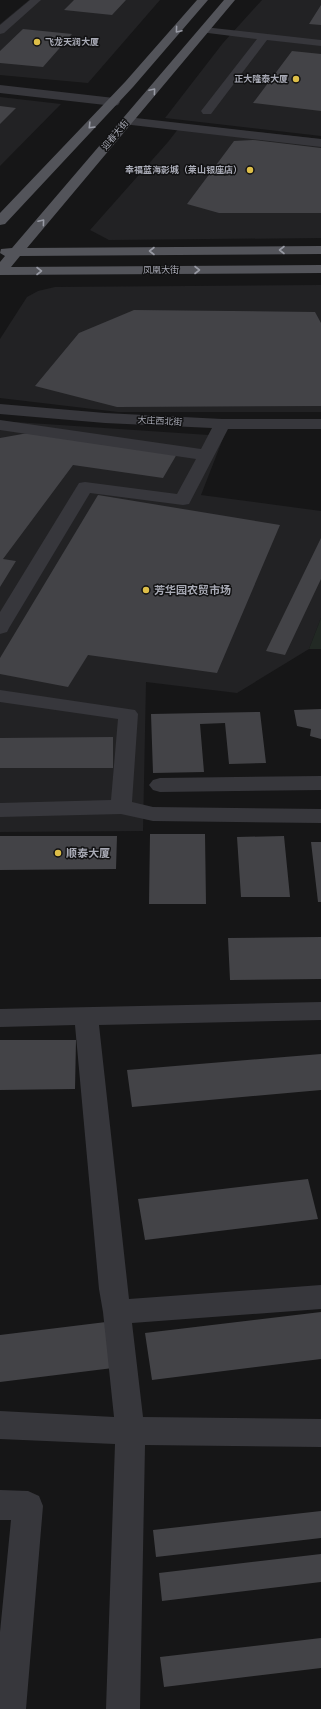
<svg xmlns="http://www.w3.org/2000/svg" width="321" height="1709" font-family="Montserrat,'Noto Sans SC',sans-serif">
	<rect width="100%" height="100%" fill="#161617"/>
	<path fill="#222224" d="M 29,0 L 160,0 L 88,83 L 0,75 L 0,24 Z
		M 262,0 L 321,0 L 321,136 L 165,118 L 223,43 Z
		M 0,97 L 61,104 L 0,166 Z
		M 182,124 L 321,139 L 321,238 L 109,240 L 90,230 L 168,142 Z
		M 321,285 L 321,412 L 118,412 L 0,398 L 0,339 L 27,297 L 38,291 L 55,287 Z
		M 0,421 L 224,436 L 201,495 L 321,511 L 321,618 L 309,649 L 237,693 L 146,682 L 143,831 L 0,832 Z"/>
	<path fill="#222924" d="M 321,618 L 321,649 L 309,649 Z"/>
	<path fill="#434347" d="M 74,0 L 126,0 L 112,15 L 64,10 Z
		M 321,5 L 321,25 L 309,24 Z
		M 23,29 L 72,34 L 43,67 L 0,63 L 0,51 Z
		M 292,51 L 321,54 L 321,111 L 253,103 Z
		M 0,106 L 16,108 L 0,124 Z
		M 253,140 L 321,148 L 321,213 L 219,213 L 187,204 L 234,141 Z
		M 134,310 L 315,312 L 321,323 L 321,406 L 117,407 L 35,386 L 79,333 Z
		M 28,433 L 177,454 L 163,478 L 73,465 L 3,559 L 16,561 L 0,587 L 0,438 Z
		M 98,495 L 280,525 L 217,673 L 88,655 L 68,687 L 0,674 L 0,658 Z
		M 321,538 L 321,579 L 285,655 L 266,651 Z
		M 321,709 L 321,739 L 310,736 L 311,729 L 297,726 L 294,710 Z
		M 260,712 L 266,763 L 229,764 L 225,723 L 200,724 L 204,772 L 153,773 L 151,714 Z
		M 113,737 L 113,768 L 0,768 L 0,738 Z
		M 150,834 L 205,834 L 206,904 L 149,904 Z
		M 0,836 L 117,836 L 116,869 L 0,870 Z
		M 284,836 L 290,897 L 241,897 L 237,837 Z
		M 311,842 L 321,842 L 321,902 L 318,902 Z
		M 321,937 L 321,979 L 230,980 L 228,938 Z
		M 0,1040 L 76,1040 L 75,1089 L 0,1090 Z
		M 321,1054 L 321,1090 L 132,1107 L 127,1070 Z
		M 308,1179 L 318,1219 L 145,1240 L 138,1199 Z
		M 321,1312 L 321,1359 L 152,1380 L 145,1333 Z
		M 106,1322 L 113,1368 L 0,1382 L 0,1335 Z
		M 321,1511 L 321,1538 L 156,1557 L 153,1530 Z
		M 321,1554 L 321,1582 L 162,1601 L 159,1573 Z
		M 321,1638 L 321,1668 L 164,1687 L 160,1657 Z"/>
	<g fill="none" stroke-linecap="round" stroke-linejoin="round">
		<path fill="#37373c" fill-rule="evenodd" d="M 30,0 L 41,0 L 4,33 L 0,34 L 0,25 Z
			M 204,27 L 321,40 L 321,46 L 267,40 L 211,114 L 203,114 L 201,111 L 257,39 L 200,32 L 199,30 Z
			M 0,85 L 114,98 L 118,99 L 120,102 L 118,105 L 114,106 L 0,93 Z
			M 127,117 L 321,139 L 321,147 L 123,124 L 121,121 L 123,118 Z
			M 0,404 L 105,413 L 222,419 L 321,419 L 321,429 L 228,429 L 189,504 L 183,505 L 90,493 L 9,628 L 7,632 L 0,634 L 0,612 L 79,483 L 85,482 L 177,494 L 196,459 L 0,430 L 0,420 L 201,449 L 212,428 L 105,423 L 0,414 Z
			M 0,690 L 135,710 L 138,714 L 132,802 L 153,807 L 321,809 L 321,823 L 153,821 L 121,814 L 0,817 L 0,803 L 111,800 L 118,719 L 0,702 Z
			M 321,776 L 321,790 L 160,792 L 153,790 L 149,785 L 153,780 L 160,778 Z
			M 321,1002 L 321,1020 L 99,1025 L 129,1299 L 321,1285 L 321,1309 L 132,1323 L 143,1417 L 321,1419 L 321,1447 L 145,1445 L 140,1709 L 106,1709 L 115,1444 L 0,1439 L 0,1411 L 114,1417 L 103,1312 L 99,1289 L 75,1025 L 0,1027 L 0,1009 Z
			M 0,1490 L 28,1491 L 39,1496 L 43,1506 L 26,1709 L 0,1709 L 0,1632 L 11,1520 L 0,1520 Z"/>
		<path fill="#53545a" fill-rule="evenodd" d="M 197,0 L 208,0 L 133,87 L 5,224 L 0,225 L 0,213 L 125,82 Z
			M 224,0 L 235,0 L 27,248 L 321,246 L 321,254 L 20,256 L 11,267 L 321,265 L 321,273 L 0,275 L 0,262 L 5,256 L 0,253 L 1,249 L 12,248 Z"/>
	</g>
	<defs><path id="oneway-chevron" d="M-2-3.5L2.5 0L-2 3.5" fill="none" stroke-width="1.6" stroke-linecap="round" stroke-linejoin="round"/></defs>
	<g stroke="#989aa4">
		<use href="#oneway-chevron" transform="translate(178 30) rotate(130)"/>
		<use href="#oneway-chevron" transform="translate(153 91) rotate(-50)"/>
		<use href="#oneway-chevron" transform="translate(91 126) rotate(134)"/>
		<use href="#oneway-chevron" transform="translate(42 222) rotate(-50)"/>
		<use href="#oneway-chevron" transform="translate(282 250) rotate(180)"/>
		<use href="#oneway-chevron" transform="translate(152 251) rotate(180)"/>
		<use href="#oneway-chevron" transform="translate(197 270)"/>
		<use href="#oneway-chevron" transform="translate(39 271)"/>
	</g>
	<g fill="#ddbe48" stroke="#111112" stroke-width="1.5">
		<circle cx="37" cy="42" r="4"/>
		<circle cx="296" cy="79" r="4"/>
		<circle cx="250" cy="170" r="4"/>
		<circle cx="146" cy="590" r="4"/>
		<circle cx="58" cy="853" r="4"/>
	</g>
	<g text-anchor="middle" stroke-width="3" stroke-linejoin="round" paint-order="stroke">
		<g font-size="9" font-weight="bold" fill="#a9abb6" stroke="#111112" text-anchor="end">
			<text x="45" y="45" text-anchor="start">飞龙天润大厦</text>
			<text x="288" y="82">正大隆泰大厦</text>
			<text x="242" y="173">幸福蓝海影城（莱山银座店）</text>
		</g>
		<g font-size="9" fill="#a9abb6" stroke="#111112">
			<text transform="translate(115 135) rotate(-50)" y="3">迎春大街</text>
			<text x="161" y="273">凤凰大街</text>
			<text transform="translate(160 421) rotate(3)" y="3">大庄西北街</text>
		</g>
		<g font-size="11" font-weight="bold" fill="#a9abb6" stroke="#111112" text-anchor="start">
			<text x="154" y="594">芳华园农贸市场</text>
			<text x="66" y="857">顺泰大厦</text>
		</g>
	</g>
</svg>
